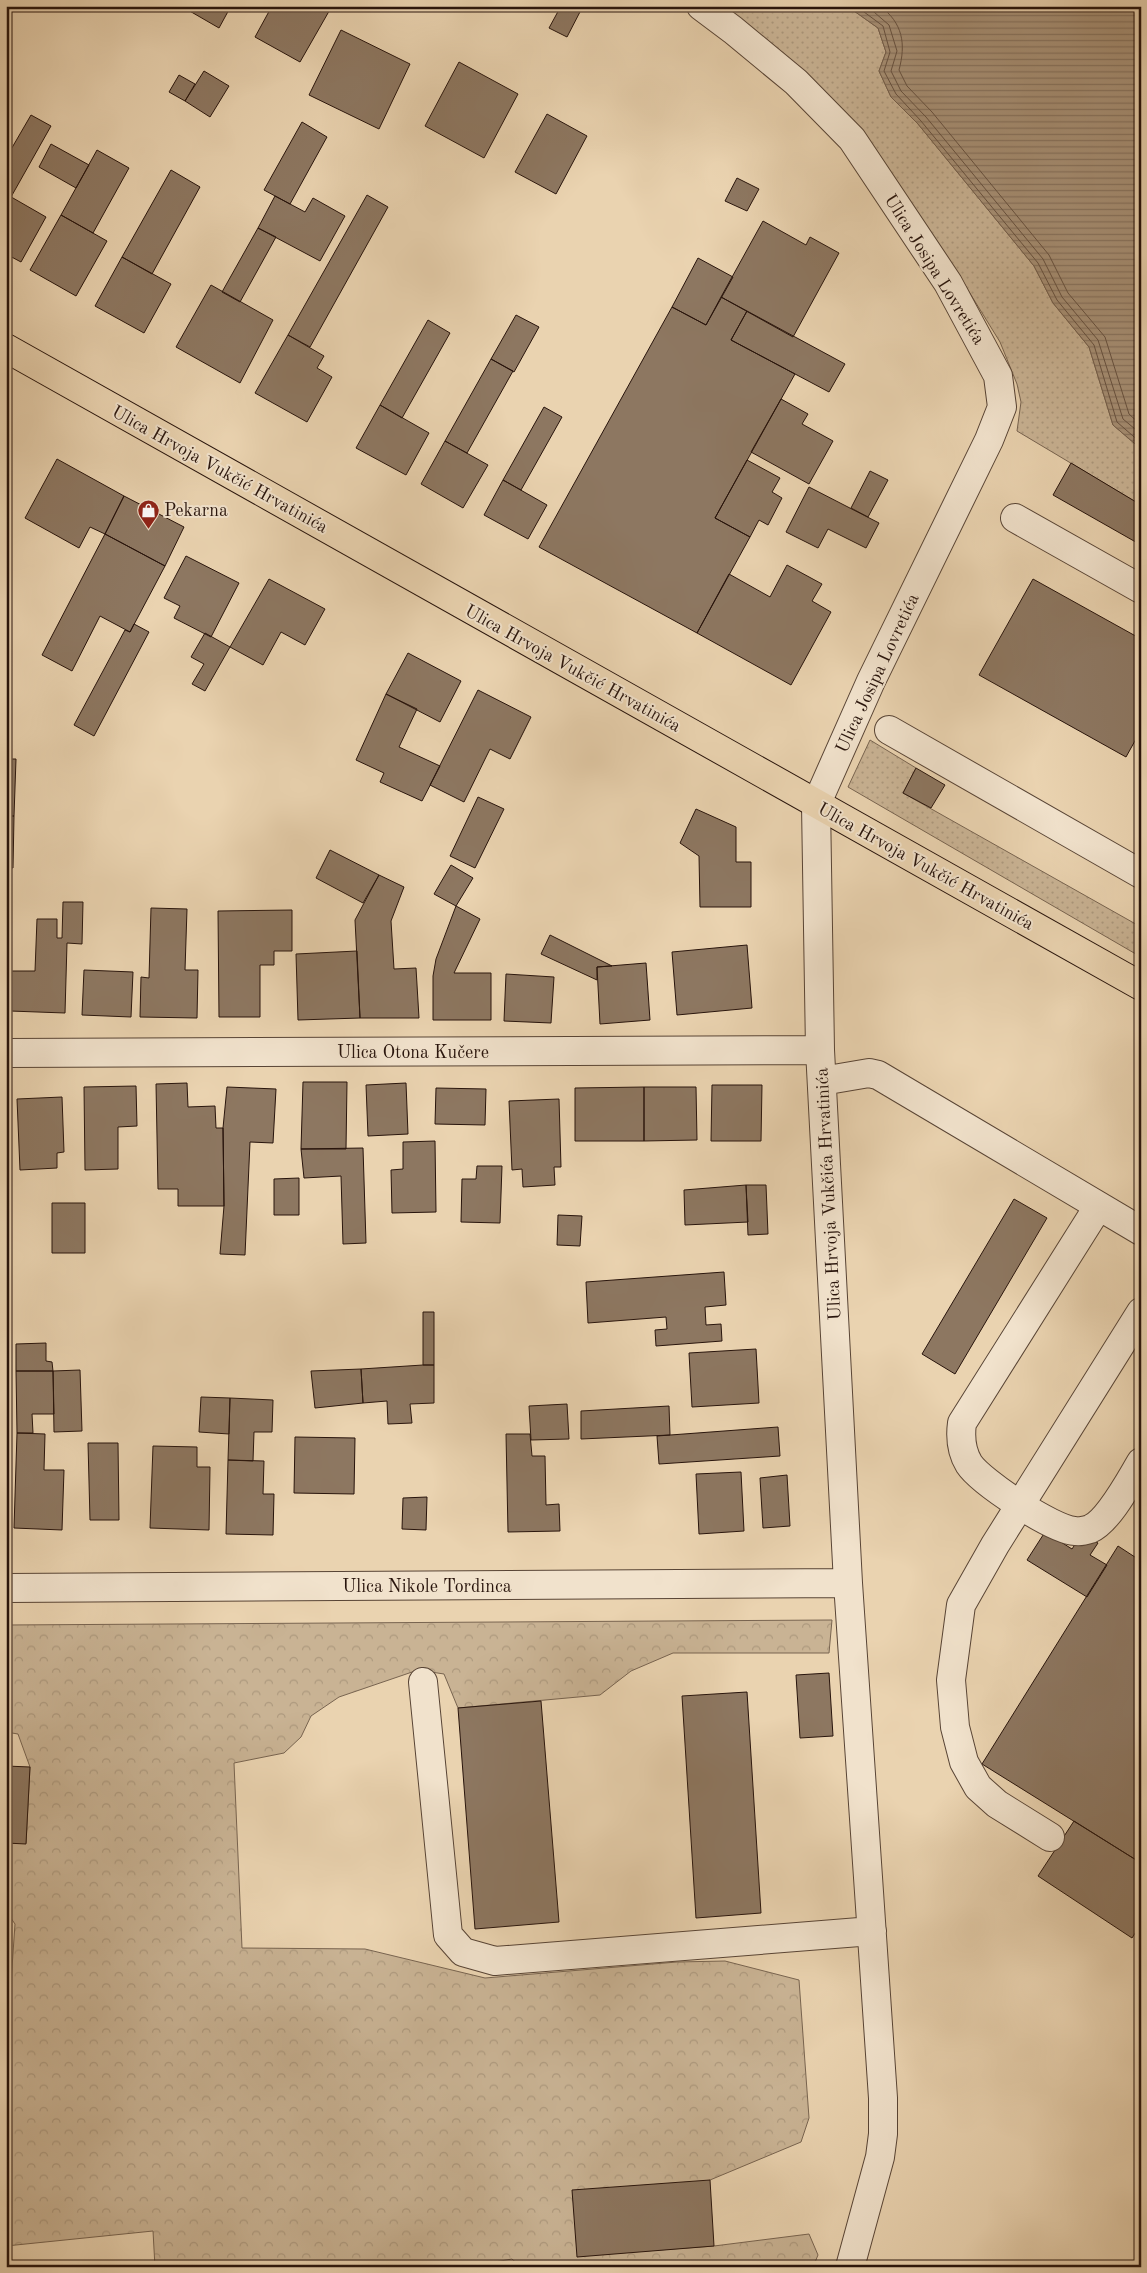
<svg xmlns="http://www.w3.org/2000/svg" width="1147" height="2273" font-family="'Old Standard TT',serif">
	<defs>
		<pattern id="grass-dots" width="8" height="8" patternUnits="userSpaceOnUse" patternTransform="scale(1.25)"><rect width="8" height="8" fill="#c9b394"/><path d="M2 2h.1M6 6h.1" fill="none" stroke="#ad997e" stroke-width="1.8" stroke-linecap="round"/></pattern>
		<pattern id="forest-crowns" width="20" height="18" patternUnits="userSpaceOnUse" patternTransform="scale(1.25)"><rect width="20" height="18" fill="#c9b394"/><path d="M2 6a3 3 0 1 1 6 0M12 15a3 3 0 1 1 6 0" fill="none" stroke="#ad997e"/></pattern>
		<pattern id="water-rules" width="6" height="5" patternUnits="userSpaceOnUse" patternTransform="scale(1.25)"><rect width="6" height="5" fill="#a89278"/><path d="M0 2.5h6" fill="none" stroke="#897661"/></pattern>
	</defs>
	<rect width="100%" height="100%" fill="#ead3b0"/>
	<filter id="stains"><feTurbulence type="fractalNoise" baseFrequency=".004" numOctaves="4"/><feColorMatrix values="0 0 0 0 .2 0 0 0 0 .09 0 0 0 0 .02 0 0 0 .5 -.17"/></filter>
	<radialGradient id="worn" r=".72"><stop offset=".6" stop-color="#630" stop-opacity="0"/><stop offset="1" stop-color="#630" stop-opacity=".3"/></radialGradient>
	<path fill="url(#grass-dots)" stroke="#786450" d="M 718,6 L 847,6 L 878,28 L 886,52 L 879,71 L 891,97 L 918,124 L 1034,266 L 1053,303 L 1089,347 L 1113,425 L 1141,449 L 1141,505 L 1017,431 L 1021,402 L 1017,384 L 1000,342 L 963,282 Z
		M 870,740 L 916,768 L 903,793 L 1141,927 L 1141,957 L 848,787 Z"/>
	<path fill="url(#forest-crowns)" stroke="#786450" d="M 832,1620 L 829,1653 L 673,1653 L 631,1671 L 600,1695 L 458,1708 L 444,1674 L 418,1670 L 339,1697 L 311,1716 L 301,1737 L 284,1753 L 234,1763 L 242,1948 L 365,1949 L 485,1978 L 677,1962 L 725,1961 L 799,1980 L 809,2118 L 801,2142 L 710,2180 L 577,2256 L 714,2246 L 809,2234 L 818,2255 L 813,2267 L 521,2267 L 512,2259 L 489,2263 L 483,2267 L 155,2267 L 153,2231 L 6,2246 L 6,2055 L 15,1924 L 6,1911 L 6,1843 L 26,1843 L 30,1767 L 18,1734 L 6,1732 L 6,1625 Z"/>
	<path fill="url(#water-rules)" stroke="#75604d" d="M 847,6 L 1141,6 L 1141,449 L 1113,425 L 1089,347 L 1053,303 L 1034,266 L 918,124 L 891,97 L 879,71 L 886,52 L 878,28 Z"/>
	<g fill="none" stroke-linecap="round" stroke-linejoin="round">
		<path stroke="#685342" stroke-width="1" d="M 856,6 L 883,26 L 890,52 L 884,71 L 896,94 L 921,121 L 1038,263 L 1057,300 L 1094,345 L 1117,422 L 1141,443
			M 867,6 L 889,25 L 897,51 L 891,71 L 901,91 L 926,117 L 1043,259 L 1062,297 L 1098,340 L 1123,419 L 1141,434
			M 880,6 C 903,23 906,44 899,70 L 907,86 L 932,112 L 1049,255 L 1068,293 L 1105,337 L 1129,414 L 1141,425"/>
	</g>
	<path fill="#8d7761" stroke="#28140c" d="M 181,6 L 231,6 L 219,28 Z
		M 272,6 L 332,6 L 300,62 L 255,37 Z
		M 561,6 L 582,8 L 567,37 L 549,28 Z
		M 341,30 L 410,64 L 379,129 L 309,95 Z
		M 459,62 L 518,94 L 484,158 L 425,126 Z
		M 204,71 L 229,86 L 210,117 L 185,101 Z
		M 179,75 L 195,84 L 185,101 L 169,92 Z
		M 547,114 L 587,136 L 556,194 L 515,172 Z
		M 31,115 L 51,126 L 11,197 L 6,194 L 6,158 Z
		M 302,122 L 327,137 L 290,204 L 264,190 Z
		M 51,144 L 89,165 L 76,188 L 39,167 Z
		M 97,150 L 129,168 L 93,233 L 61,215 Z
		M 171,170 L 200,187 L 152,274 L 122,257 Z
		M 737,178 L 759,189 L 747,211 L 725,201 Z
		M 6,194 L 46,217 L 21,262 L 6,254 Z
		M 367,195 L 388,207 L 310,347 L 288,335 Z
		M 275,196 L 305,212 L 313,198 L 345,216 L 320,261 L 258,228 Z
		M 61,215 L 107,241 L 76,296 L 30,270 Z
		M 763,221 L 806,245 L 810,237 L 839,253 L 793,337 L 721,297 Z
		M 258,228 L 276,237 L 240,302 L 222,292 Z
		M 122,257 L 171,284 L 144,333 L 95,306 Z
		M 698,258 L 733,277 L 706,325 L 672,307 Z
		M 211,285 L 273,320 L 240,383 L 176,347 Z
		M 721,297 L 747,311 L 731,340 L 795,374 L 715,518 L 750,537 L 697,633 L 539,547 L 672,307 L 706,325 Z
		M 747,311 L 845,364 L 829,392 L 731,340 Z
		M 516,315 L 539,327 L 514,372 L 491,359 Z
		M 428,320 L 450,333 L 402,418 L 380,405 Z
		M 288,335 L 324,356 L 317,368 L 332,377 L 307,422 L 255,393 Z
		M 491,359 L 513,371 L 467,453 L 445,441 Z
		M 781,399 L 808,414 L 802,424 L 833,441 L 809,484 L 751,452 Z
		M 380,405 L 429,433 L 406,475 L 356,448 Z
		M 544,407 L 562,417 L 521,490 L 503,480 Z
		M 445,441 L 488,465 L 463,508 L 421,484 Z
		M 57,459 L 124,496 L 105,534 L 90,527 L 79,548 L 25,518 Z
		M 747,460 L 780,478 L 772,492 L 782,498 L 768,525 L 759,520 L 750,537 L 715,518 Z
		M 1071,463 L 1141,505 L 1141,545 L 1053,495 Z
		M 870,471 L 888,480 L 868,517 L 851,508 Z
		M 503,480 L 547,505 L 528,539 L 484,515 Z
		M 809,487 L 879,523 L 866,548 L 828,529 L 818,548 L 786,532 Z
		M 124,496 L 184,527 L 165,566 L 105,534 Z
		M 105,534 L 165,566 L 130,632 L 100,616 L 72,671 L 42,655 Z
		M 186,556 L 239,583 L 211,637 L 174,618 L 180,606 L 164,598 Z
		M 787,565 L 822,584 L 812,601 L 831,612 L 791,685 L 697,633 L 729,574 L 770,597 Z
		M 269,579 L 325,609 L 305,645 L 281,632 L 263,665 L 230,647 Z
		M 1033,579 L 1141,639 L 1141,730 L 1126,757 L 979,675 Z
		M 134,624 L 149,632 L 94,736 L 74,725 L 125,630 L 130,632 Z
		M 205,633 L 230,647 L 205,691 L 192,684 L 204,664 L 191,657 Z
		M 408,653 L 461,681 L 440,722 L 386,694 Z
		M 478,690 L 531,717 L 510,759 L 490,749 L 464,802 L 430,785 Z
		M 386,694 L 417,709 L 399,747 L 440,766 L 422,801 L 380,782 L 384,773 L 356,760 Z
		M 6,759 L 16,759 L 14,816 L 6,816 Z
		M 916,768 L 945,785 L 931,808 L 903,793 Z
		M 478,797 L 504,809 L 475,868 L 450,856 Z
		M 696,809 L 736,827 L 736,862 L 751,862 L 751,907 L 700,907 L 699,856 L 680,843 Z
		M 6,816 L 14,816 L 13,868 L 6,867 Z
		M 330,850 L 379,875 L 363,903 L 316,878 Z
		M 451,865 L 473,878 L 456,906 L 434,894 Z
		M 379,875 L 404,887 L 391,921 L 394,969 L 416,968 L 419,1018 L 360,1018 L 355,920 Z
		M 63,902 L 83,902 L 82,944 L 67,943 L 65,1013 L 10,1011 L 11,971 L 35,971 L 37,919 L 57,919 L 57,938 L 62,938 Z
		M 456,906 L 480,919 L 454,973 L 491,973 L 491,1020 L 433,1020 L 433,976 L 436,959 Z
		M 151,908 L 187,909 L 185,970 L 198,970 L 197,1018 L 140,1017 L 141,977 L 149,978 Z
		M 292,910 L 292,951 L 274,951 L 274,965 L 260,965 L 260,1017 L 219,1017 L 218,911 Z
		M 550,935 L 612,966 L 597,967 L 597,980 L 541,954 Z
		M 747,945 L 752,1008 L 677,1015 L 672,952 Z
		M 357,951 L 360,1018 L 298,1020 L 296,954 Z
		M 646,963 L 650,1020 L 600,1024 L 597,967 Z
		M 84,970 L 133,972 L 131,1017 L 82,1015 Z
		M 506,974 L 554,977 L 551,1023 L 504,1021 Z
		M 303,1082 L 347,1082 L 346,1149 L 301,1149 Z
		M 187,1083 L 188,1107 L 215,1106 L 216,1128 L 223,1128 L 224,1206 L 178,1206 L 178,1189 L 158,1189 L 156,1084 Z
		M 406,1083 L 408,1134 L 368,1136 L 366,1085 Z
		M 712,1085 L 762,1085 L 761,1141 L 711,1141 Z
		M 136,1086 L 137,1126 L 118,1127 L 118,1169 L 85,1170 L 84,1087 Z
		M 227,1087 L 276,1089 L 273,1143 L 250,1142 L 245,1255 L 220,1254 L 224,1206 L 223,1128 Z
		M 644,1087 L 644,1141 L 575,1141 L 575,1088 Z
		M 644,1087 L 696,1087 L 697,1140 L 644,1141 Z
		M 436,1088 L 486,1089 L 485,1125 L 435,1124 Z
		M 62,1097 L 64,1152 L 57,1153 L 57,1168 L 20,1170 L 17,1099 Z
		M 559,1099 L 561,1167 L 554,1167 L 555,1185 L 523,1187 L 522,1169 L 512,1170 L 509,1101 Z
		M 435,1141 L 436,1212 L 392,1213 L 391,1170 L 403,1169 L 403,1142 Z
		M 363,1148 L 366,1243 L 343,1244 L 341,1176 L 304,1178 L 301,1149 Z
		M 477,1166 L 502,1166 L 500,1223 L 461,1222 L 462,1179 L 476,1179 Z
		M 299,1178 L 299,1215 L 274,1215 L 274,1179 Z
		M 746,1185 L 766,1185 L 768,1234 L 748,1235 Z
		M 746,1185 L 748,1222 L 685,1225 L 684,1190 Z
		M 1014,1199 L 1047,1218 L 955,1374 L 922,1354 Z
		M 52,1203 L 85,1203 L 85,1253 L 52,1253 Z
		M 558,1215 L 582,1216 L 580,1246 L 557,1245 Z
		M 724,1272 L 726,1305 L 705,1307 L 706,1325 L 721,1324 L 722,1341 L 656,1346 L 655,1330 L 667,1329 L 666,1317 L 588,1323 L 586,1282 Z
		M 423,1312 L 434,1312 L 434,1365 L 423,1365 Z
		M 46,1343 L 46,1361 L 52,1362 L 53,1371 L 16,1371 L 16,1344 Z
		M 756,1349 L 759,1403 L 692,1407 L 689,1353 Z
		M 423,1365 L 434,1365 L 434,1403 L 410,1404 L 412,1423 L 388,1424 L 387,1401 L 363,1403 L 361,1369 Z
		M 361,1369 L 363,1403 L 315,1408 L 311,1371 Z
		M 80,1370 L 82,1431 L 54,1432 L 53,1371 Z
		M 16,1371 L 53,1371 L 54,1414 L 32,1414 L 33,1433 L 17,1433 Z
		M 201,1397 L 230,1398 L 229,1434 L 199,1432 Z
		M 230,1398 L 273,1400 L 272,1432 L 254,1432 L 253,1461 L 228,1460 Z
		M 567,1404 L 569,1439 L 531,1440 L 529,1406 Z
		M 669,1406 L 670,1435 L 581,1439 L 581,1411 Z
		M 778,1427 L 780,1456 L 659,1464 L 657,1436 Z
		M 17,1433 L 45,1434 L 44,1470 L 64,1470 L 62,1530 L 14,1528 Z
		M 506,1434 L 530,1434 L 532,1456 L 545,1456 L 546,1505 L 559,1504 L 560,1531 L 508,1532 Z
		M 295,1437 L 355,1438 L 354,1494 L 294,1493 Z
		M 88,1443 L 118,1443 L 119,1520 L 90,1520 Z
		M 153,1446 L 197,1447 L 197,1467 L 210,1467 L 209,1530 L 150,1528 Z
		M 228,1460 L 264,1461 L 263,1494 L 274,1494 L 273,1535 L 226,1534 Z
		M 741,1472 L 744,1531 L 699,1534 L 696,1474 Z
		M 787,1475 L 790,1526 L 763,1528 L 760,1478 Z
		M 427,1497 L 426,1530 L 402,1529 L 403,1498 Z
		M 1045,1532 L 1072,1549 L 1082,1534 L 1098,1543 L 1090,1555 L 1107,1565 L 1087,1597 L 1027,1560 Z
		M 1118,1546 L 1141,1561 L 1141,1863 L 982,1764 Z
		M 829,1673 L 833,1736 L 800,1738 L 796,1675 Z
		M 747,1692 L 761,1913 L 696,1918 L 682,1696 Z
		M 541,1701 L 559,1922 L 475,1929 L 458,1708 Z
		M 6,1766 L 30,1767 L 26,1844 L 6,1843 Z
		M 1074,1821 L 1141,1863 L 1141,1924 L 1132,1938 L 1038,1876 Z
		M 710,2180 L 714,2246 L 577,2257 L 572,2190 Z"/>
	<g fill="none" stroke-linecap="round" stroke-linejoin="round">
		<defs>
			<path id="minor" d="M 701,6 L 733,30 L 796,82 L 852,139 L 948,283 L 998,376 L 1002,407 L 989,440 L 871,681 L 816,805 L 820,1050 L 848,1583 L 883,2098 L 883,2134 L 880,2157 L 850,2267
				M 1015,518 L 1141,589
				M 889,730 L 1141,874
				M 6,1053 L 820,1050
				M 822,1081 L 869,1073 L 878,1075 L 1141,1231
				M 1098,1207 L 962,1423 C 960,1438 961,1451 969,1464 C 981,1482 1053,1530 1075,1531 C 1079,1532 1087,1530 1090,1529 C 1109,1521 1130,1480 1141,1462
				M 6,1588 L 848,1583
				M 423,1682 L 448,1935 L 463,1952 L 495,1961 L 872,1931
				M 1050,1837 L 997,1804 L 978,1787 L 964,1762 L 955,1727 L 951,1680 L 961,1605 L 995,1545 L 1141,1312"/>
			<path id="major" d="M 6,348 L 1141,986"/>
		</defs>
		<use href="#minor" stroke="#584435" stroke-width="30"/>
		<use href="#major" stroke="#28140c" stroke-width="30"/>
		<use href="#minor" stroke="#f1e2cc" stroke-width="28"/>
		<use href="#major" stroke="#ead3b0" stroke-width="28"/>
	</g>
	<defs>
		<symbol id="shop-pin" viewBox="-11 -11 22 30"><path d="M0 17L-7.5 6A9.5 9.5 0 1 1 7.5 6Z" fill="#8f2418" stroke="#f1e2cc"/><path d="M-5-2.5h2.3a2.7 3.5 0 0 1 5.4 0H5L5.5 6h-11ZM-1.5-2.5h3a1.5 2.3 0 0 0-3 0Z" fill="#fff"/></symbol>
	</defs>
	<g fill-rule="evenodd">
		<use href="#shop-pin" x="136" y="498" width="25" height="34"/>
	</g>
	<g text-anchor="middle" stroke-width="4" stroke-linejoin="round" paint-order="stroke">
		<g font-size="18" fill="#28140c" stroke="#f1e2cc">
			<text transform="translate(935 269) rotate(58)" y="6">Ulica Josipa Lovretića</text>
			<text transform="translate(220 469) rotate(29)" y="6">Ulica Hrvoja Vukčić Hrvatinića</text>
			<text transform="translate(573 668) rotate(29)" y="6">Ulica Hrvoja Vukčić Hrvatinića</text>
			<text transform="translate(877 673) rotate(-65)" y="6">Ulica Josipa Lovretića</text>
			<text transform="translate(926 866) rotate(29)" y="6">Ulica Hrvoja Vukčić Hrvatinića</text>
			<text x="413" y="1058">Ulica Otona Kučere</text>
			<text transform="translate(828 1194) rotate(-93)" y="6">Ulica Hrvoja Vukčića Hrvatinića</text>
			<text x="427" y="1592">Ulica Nikole Tordinca</text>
		</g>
		<g font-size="18" fill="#28140c" stroke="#f1e2cc" text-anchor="start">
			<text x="164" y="516">Pekarna</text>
		</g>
	</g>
	<rect width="1147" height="2273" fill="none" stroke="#ead3b0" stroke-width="25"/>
	<rect x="8" y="8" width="1132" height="2258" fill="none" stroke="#28140c" stroke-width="2.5"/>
	<rect x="12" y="12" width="1122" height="2248" fill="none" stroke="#28140c"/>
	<rect width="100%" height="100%" filter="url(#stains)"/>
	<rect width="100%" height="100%" fill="url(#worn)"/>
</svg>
